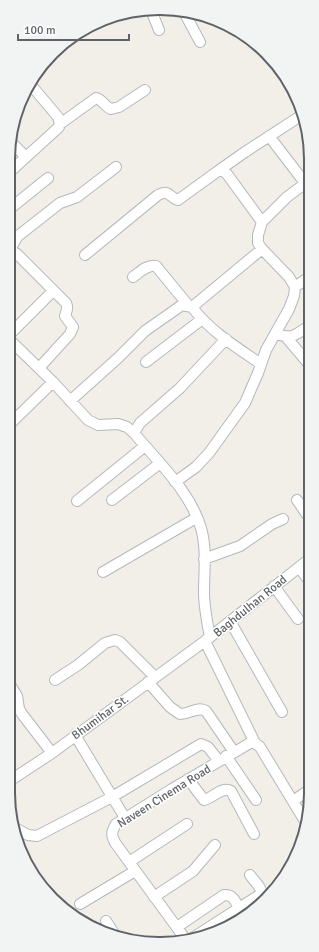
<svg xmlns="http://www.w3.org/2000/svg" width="319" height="952" font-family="Signika,sans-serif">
	<rect width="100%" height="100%" fill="#f1efe8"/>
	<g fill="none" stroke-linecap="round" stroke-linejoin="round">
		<defs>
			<path id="minor" d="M 151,10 L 159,30
				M 184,12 L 200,42
				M 60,124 L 96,98 C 102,99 105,107 111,109 L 119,107 L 145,90
				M 269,136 L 305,183
				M 13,144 L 26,157
				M 13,169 L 59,127 L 60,124 L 58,117 L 31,85
				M 218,171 L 245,152 L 302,115
				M 12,207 L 48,178
				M 12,246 L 18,236 L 60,203 L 77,197 L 116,167
				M 12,251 L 17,254 L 66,303 C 69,309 66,311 65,316 L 73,327 L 70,334 L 39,368
				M 85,255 L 158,195 C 170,189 168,197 178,200 L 218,171 L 223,171 L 227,174 L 262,222
				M 133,277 C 139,273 147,264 156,266 L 188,305
				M 295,287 L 309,277
				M 192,307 L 262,249
				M 11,333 L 53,291
				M 275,334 C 293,339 294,336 309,326
				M 286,337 L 308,363
				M 11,341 L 53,382 L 88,420 L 98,425 L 118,424 L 127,427 L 134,433 C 158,462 190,491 201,528 C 207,549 204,571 204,592 C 204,607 207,622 210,637
				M 146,362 L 201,320
				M 70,401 L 118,358 L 145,331 L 182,305 L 192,307 C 210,331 236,347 261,364
				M 11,423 L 53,382
				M 134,433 L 140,423 L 180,388 L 226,339
				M 175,482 L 196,467 L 209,453 L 245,403 L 258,373 L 266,350 L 289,309 L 294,296 L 295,287 L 289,277 L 262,249 L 258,243 L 258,235 L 262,222 L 287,197 L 310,180
				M 112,500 L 159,464
				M 297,500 L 308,516
				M 77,501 L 145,446
				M 204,559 L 240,546 L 272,524 L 283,519
				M 299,567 L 307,578
				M 103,572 L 196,518
				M 274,586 L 298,619
				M 230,621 L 282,712
				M 205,641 L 255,743
				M 55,680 L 78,665 L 105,643 L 115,640 L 120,642 L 155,677
				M 148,682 L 170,707 L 180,714 C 189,714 198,706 206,711 L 234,752
				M 9,683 L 17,696 L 19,709 L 22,714 L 52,753
				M 75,735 L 125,818
				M 226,756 L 256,800
				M 188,779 L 204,800 C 213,798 222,786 231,791 L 254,834
				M 8,782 L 52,753 L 205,641 L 307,561
				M 293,801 L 306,792
				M 15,828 L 28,835 L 37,836 L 112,797 L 201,744 L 208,747 L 219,761
				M 129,862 L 187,824
				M 154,897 L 193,871 L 215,845
				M 80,904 L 135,871
				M 106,921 L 115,935
				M 177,927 L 224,895 C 233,894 236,902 239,909
				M 191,939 L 261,894 C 262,887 254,881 250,875
				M 186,940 L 116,844 C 111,836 111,832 116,824 L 172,789 L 250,743 L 255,743 L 260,747 L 306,823"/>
		</defs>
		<use href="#minor" stroke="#b5b8bc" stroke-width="12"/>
		<use href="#minor" stroke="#fff" stroke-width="10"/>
	</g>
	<g text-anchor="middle" stroke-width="3" stroke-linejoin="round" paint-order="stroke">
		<g font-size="12" fill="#5f6368" stroke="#fff">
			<text transform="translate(250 606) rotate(-39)" y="4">Baghdulhan Road</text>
			<text transform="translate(100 717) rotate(-36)" y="4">Bhumihar St.</text>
			<text transform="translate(164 796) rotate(-32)" y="4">Naveen Cinema Road</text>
		</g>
	</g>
	<path d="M0 0H319V952H0ZM159 15H160A144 144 0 0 1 304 159V793A144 144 0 0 1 160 937H159A144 144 0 0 1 15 793V159A144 144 0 0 1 159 15Z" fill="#f2f3f3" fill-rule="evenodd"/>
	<path fill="none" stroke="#5f6368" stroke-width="2" d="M159 15H160A144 144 0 0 1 304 159V793A144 144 0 0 1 160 937H159A144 144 0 0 1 15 793V159A144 144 0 0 1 159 15Z"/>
	<path d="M18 34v6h111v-6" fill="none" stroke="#5f6368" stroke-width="2"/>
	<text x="24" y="34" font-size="12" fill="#5f6368" stroke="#ffffff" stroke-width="3" paint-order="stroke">100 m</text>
</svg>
